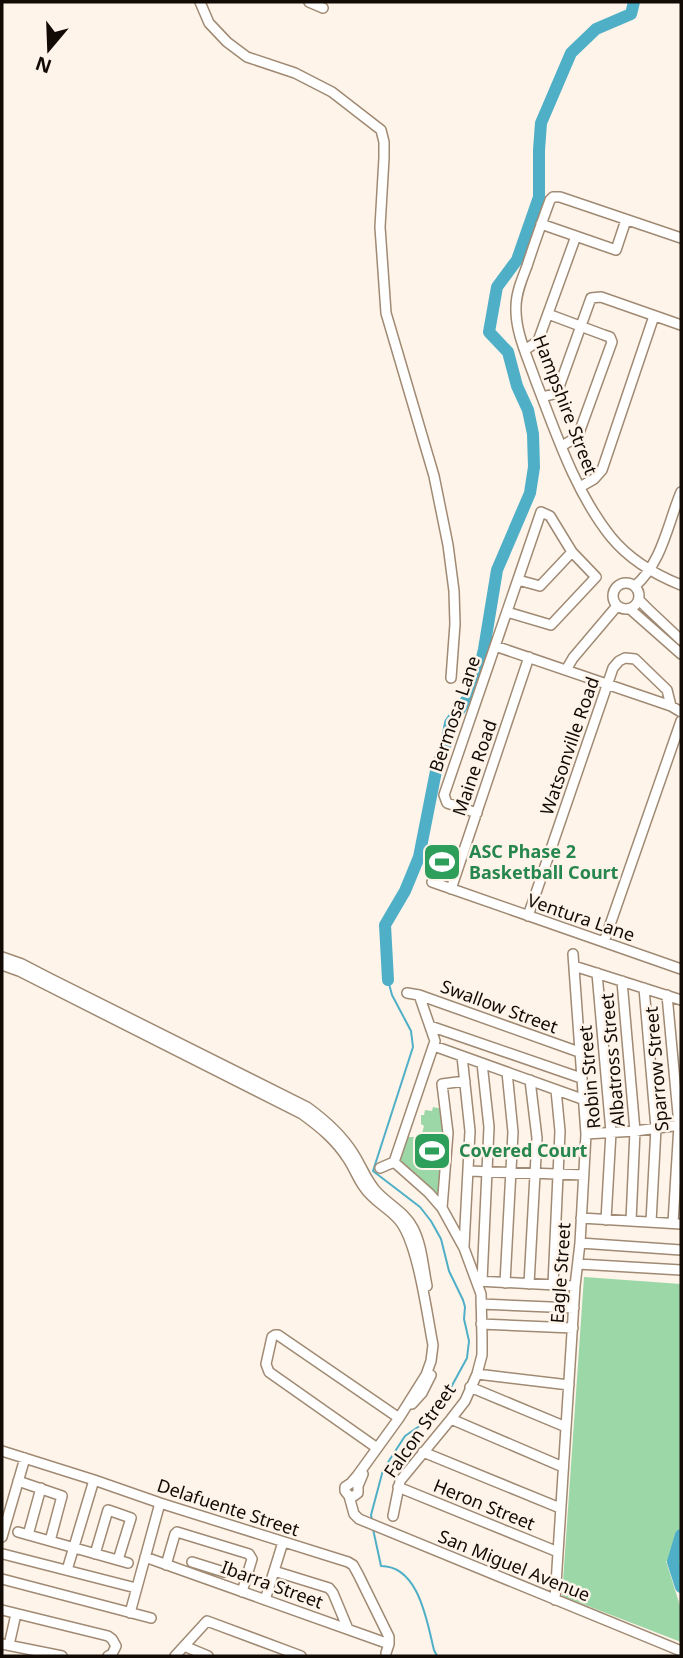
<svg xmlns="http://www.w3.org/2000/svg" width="683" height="1658" font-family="'Noto Sans',sans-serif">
	<rect width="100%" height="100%" fill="#fef4ea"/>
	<path fill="#9bd7a7" d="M 439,845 L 455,850 L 445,879 L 429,873 Z
		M 433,1107 L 443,1109 L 442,1201 L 400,1161 L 408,1137 L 421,1137 L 424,1126 L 421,1124 L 421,1115 L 424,1115 L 425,1110 L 432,1111 Z
		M 584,1277 L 681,1284 L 681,1565 L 666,1561 L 681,1609 L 681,1642 L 562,1596 Z"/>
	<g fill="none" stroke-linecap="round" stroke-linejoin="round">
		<path stroke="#4fafc7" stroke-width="2" d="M 372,1520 L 371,1515 L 383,1470 L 405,1436 L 421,1425 L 449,1391 L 467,1358 L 469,1341 L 464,1319 L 465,1307 L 463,1300 L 449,1271 L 441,1239 L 431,1221 L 420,1207 L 373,1171 L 413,1047 L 411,1031 L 392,995 L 388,980
			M 373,1529 L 381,1566 C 419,1566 427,1622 434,1650 L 437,1656"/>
		<path stroke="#4fafc7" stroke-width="12" d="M 388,980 L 385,925 L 405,891 L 419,857 L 437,766 L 446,744 L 450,723 L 475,688 L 484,649 L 497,570 L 530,493 L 534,467 L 533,434 L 528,410 L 517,386 L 508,352 L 489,332 L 497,287 L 517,260 L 539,197 L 539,150 L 541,123 L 571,53 L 596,29 L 631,14 L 634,2
			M 681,1535 L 673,1562 L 681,1587"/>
		<defs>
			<path id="minor" d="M 200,2 L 209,23 L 227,42 L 247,57 L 295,73 L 332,92 L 381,130 L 384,142 L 384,158 L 380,227 L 386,313 L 434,476 L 448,545 L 454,591 L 455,624 L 451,678
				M 309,2 L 323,8
				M 541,224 L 616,250 L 626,220
				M 681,238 L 560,197 L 553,197 L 550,200 C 542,222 534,244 527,266 C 522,279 516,293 516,307 C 515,331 527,356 535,379 C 556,433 575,492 611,537 C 629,559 656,575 681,585
				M 548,314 L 604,335 L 610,337 L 612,342 L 579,433 L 575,438 L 562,446
				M 525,350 L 538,341 L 576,236
				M 542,397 L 554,394 L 559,387 L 591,298 L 601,297 L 681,325
				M 580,487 L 594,479 L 602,470 L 654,316
				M 518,580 L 540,586 L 572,552
				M613 596a13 13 0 1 1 26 0a13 13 0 1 1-26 0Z
				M 635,586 C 662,563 668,523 681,492
				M 639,600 L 648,609 L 681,640
				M 630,609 L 681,654
				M 495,646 L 671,706 L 681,712
				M 566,670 L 573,658 L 617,606
				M 477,813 L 447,803 L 444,795 L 541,512 L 550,516 L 572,552 L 596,577 L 551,625 L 507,612
				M 432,882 L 681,969
				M 451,889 L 529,657
				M 528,916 L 613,668 L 619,661 L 625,658 L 635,659 L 667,690 L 671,706
				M 604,942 L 681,721
				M 2,957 L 22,964 L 49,978 L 307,1107 C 325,1120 341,1134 353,1153 C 361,1165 365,1178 375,1190 C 387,1204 404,1211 413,1228 C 422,1245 423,1267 427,1286
				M 2,965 L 19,971 L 302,1114 C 320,1127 336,1140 348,1159 C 354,1168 358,1179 364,1187 C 373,1201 389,1208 399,1220 C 418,1242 427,1315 433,1345 L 431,1361 L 426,1375 L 399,1418 L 357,1476 L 351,1483 L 345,1487 L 345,1491 L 349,1496 L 354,1514 L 359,1519 L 681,1651
				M 574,966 L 681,1000
				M 597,973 L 611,1132 L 606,1220
				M 622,981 L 635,1131 L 631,1221
				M 644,988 L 656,1128 L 651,1222
				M 407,993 L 419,995 L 579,1052
				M 667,995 L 679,1125 L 673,1223
				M 430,1026 L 581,1078
				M 434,1046 L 582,1099
				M 462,1056 L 470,1131 L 464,1246
				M 586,1134 L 635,1131 L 681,1125
				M 380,1168 L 394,1162
				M 469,1171 L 584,1175
				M 442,1208 L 448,1133 L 442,1084 L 465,1081
				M 581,1218 L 681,1224
				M 580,1243 L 681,1250
				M 578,1264 L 681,1270
				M 477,1281 L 575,1286
				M 482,1281 L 489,1127 L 482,1063
				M 505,1283 L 513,1132 L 507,1072
				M 529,1284 L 537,1138 L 530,1080
				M 553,1285 L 560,1131 L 556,1090
				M 481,1304 L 574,1308
				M 481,1324 L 573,1328
				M 477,1374 L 569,1385
				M 470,1387 L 566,1427
				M 412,1404 L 422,1393 L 431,1375
				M 451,1419 L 563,1467
				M 377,1448 L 269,1372 L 266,1364 L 272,1337 L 275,1335 L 278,1335 L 399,1418
				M 2,1451 L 94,1480 L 160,1503 L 348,1562 L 353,1565 L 358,1574 L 389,1637 L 389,1644 L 386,1653
				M 423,1452 L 560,1508
				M 18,1481 L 62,1496 L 50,1541
				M 398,1487 L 558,1552
				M 349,1496 L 354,1496 L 358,1493 L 358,1486 L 363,1474
				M 393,1516 L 400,1481 L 451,1419 L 465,1401 L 477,1374 L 482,1355 L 482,1337 L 481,1294 L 464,1248 L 442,1208 L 429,1193 L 394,1162 L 435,1041 L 419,995
				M 18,1532 L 128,1563
				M 28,1535 L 41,1488
				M 2,1537 L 25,1458
				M 3,1554 L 136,1588
				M 95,1554 L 108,1510 L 131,1518 L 118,1560
				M 145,1557 L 389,1644
				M 192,1562 L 224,1572
				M 166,1565 L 175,1534 L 177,1532 L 249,1554 L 252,1559 L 242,1592
				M 67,1570 L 94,1480
				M 274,1571 L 329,1588 L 333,1593 L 348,1629
				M 2,1579 L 151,1618
				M 265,1600 L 283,1542
				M 555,1600 L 575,1286 L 580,1243 L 586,1134 L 573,954
				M 2,1610 L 108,1636 L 112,1639 L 116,1646 L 112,1654 L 108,1656
				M 130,1613 L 160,1503
				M 2,1644 L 62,1656
				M 9,1645 L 16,1614
				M 184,1646 L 208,1656
				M 175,1656 L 207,1621 L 301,1656"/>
		</defs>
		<use href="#minor" stroke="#a08a73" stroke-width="12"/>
		<use href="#minor" stroke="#fff" stroke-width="9"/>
	</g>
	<defs>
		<symbol id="stadium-square" viewBox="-11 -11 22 22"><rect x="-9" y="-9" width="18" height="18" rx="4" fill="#2e9e5b" stroke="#fef4ea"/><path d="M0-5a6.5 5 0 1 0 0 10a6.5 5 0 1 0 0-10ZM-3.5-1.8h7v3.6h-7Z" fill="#fff"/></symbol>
	</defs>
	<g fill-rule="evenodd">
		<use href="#stadium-square" x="420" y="840" width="44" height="44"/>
		<use href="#stadium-square" x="410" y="1129" width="44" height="44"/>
	</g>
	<g text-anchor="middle" stroke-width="5" stroke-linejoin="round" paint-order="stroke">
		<g font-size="18" fill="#120a04" stroke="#fef4ea">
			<text transform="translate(565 405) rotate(69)" y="6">Hampshire Street</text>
			<text transform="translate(455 714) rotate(-71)" y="6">Bermosa Lane</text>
			<text transform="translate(570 746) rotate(-71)" y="6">Watsonville Road</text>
			<text transform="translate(475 768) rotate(-71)" y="6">Maine Road</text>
			<text transform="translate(581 918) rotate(19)" y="6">Ventura Lane</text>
			<text transform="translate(499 1007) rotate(20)" y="6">Swallow Street</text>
			<text transform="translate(613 1060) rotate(-95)" y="6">Albatross Street</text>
			<text transform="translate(657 1069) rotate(-95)" y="6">Sparrow Street</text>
			<text transform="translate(590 1077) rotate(-95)" y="6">Robin Street</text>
			<text transform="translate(561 1273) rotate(-86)" y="6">Eagle Street</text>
			<text transform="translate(420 1431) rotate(-55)" y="6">Falcon Street</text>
			<text transform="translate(484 1505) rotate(22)" y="6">Heron Street</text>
			<text transform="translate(228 1508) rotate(18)" y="6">Delafuente Street</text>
			<text transform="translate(514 1566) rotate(22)" y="6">San Miguel Avenue</text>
			<text transform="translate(272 1585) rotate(20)" y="6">Ibarra Street</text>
		</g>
		<g font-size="18" font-weight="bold" fill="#27864d" stroke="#fef4ea" text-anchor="start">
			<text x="469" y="858">ASC Phase 2<tspan x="469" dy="21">Basketball Court</tspan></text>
			<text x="459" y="1157">Covered Court</text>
		</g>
	</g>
	<rect width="683" height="1658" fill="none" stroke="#120a04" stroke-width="7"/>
	<g transform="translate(49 49) rotate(199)" stroke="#fef4ea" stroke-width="5" paint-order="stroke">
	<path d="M0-5L12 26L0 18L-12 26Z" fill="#120a04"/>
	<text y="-10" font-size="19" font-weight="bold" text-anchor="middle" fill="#120a04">N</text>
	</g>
</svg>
